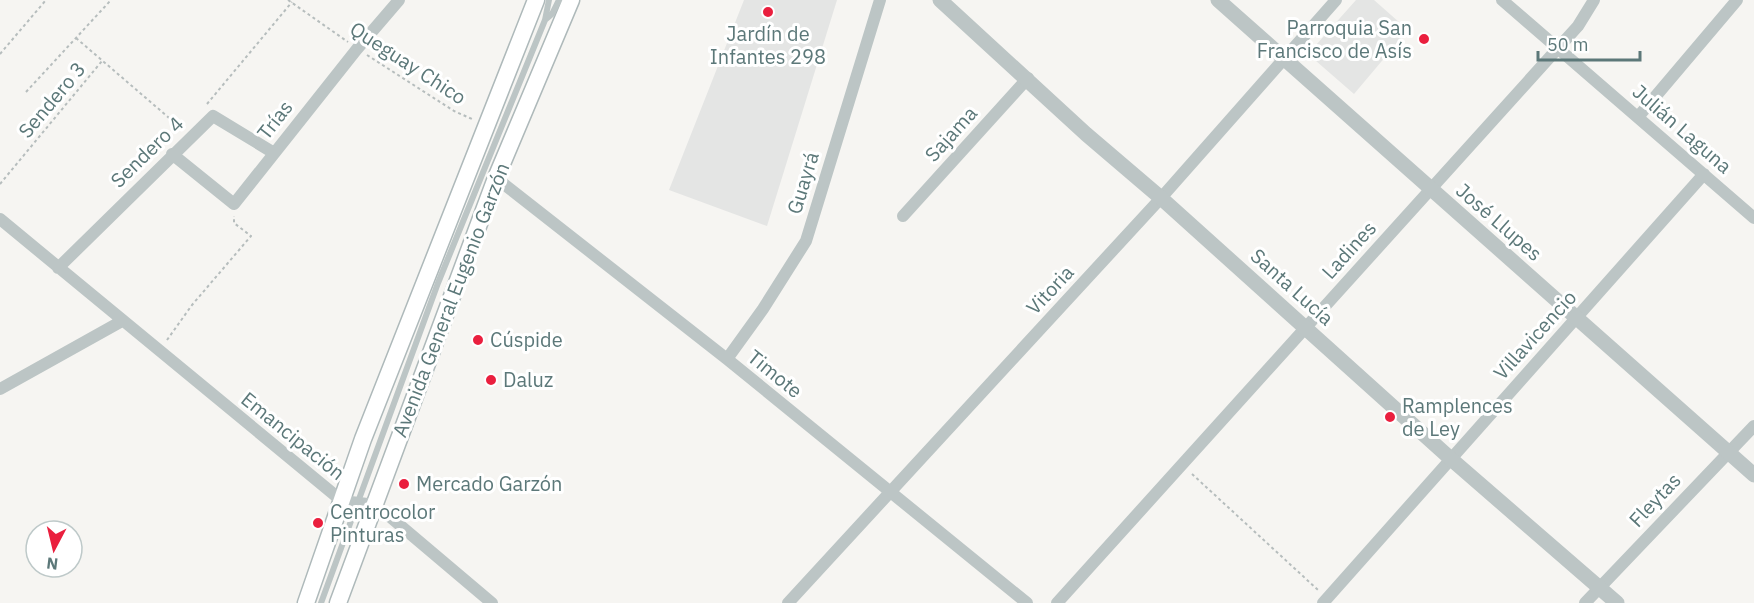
<svg xmlns="http://www.w3.org/2000/svg" width="1754" height="603" font-family="'IBM Plex Sans',sans-serif">
	<rect width="100%" height="100%" fill="#f6f5f2"/>
	<path fill="#e4e5e4" d="M 744,0 L 837,0 L 767,226 L 669,190 Z
		M 1356,0 L 1374,0 L 1408,30 L 1354,94 L 1308,54 Z"/>
	<g fill="none" stroke-linecap="round" stroke-linejoin="round">
		<defs>
			<path id="secondary" d="M 306,603 L 363,439 L 536,0
				M 338,603 L 496,178 L 571,0"/>
		</defs>
		<use href="#secondary" stroke="#aeb9ba" stroke-width="19"/>
		<path stroke="#b6bdbd" stroke-width="2" stroke-dasharray="3 3" stroke-linecap="butt" d="M 288,0 L 348,42
			M 76,38 L 182,129
			M 0,54 L 46,0
			M 367,55 L 454,111 L 472,119
			M 26,92 L 111,0
			M 207,104 L 292,2
			M 0,184 L 102,61
			M 167,340 L 192,305 L 251,236 L 234,223 L 234,216
			M 1192,474 L 1318,590"/>
		<path stroke="#bcc5c5" stroke-width="6" d="M 545,20 L 552,14 L 559,0
			M 321,603 L 438,283 L 545,20 L 549,0"/>
		<path stroke="#bcc5c5" stroke-width="12" d="M 1502,0 L 1754,218
			M 1638,117 L 1737,0
			M 172,154 L 234,204 L 357,49 L 399,0
			M 496,178 L 727,359 L 1027,603
			M 903,216 L 1028,78
			M 0,219 L 342,501 L 376,505 L 492,603
			M 58,268 L 213,116 L 274,153
			M 727,359 L 763,309 L 806,241 L 880,0
			M 0,389 L 122,321
			M 788,603 L 1161,198 L 1336,0
			M 1057,603 L 1578,26 L 1594,0
			M 1323,603 L 1704,174
			M 1585,603 L 1754,426"/>
		<path stroke="#bcc5c5" stroke-width="15" d="M 940,0 L 1086,134 L 1161,198 L 1451,459 L 1617,603
			M 1218,0 L 1754,475"/>
		<use href="#secondary" stroke="#fff" stroke-width="16"/>
	</g>
	<g fill="#ea1f3e" stroke="#fff" stroke-width="2">
		<circle cx="768" cy="12" r="6"/>
		<circle cx="1424" cy="39" r="6"/>
		<circle cx="478" cy="340" r="6"/>
		<circle cx="491" cy="380" r="6"/>
		<circle cx="1390" cy="417" r="6"/>
		<circle cx="404" cy="484" r="6"/>
		<circle cx="318" cy="523" r="6"/>
	</g>
	<g text-anchor="middle" stroke-width="6" stroke-linejoin="round" paint-order="stroke">
		<g font-size="20" fill="#5c7879" stroke="#fff" text-anchor="start">
			<text x="1412" y="35" text-anchor="end">Parroquia San<tspan x="1412" dy="23">Francisco de Asís</tspan></text>
			<text x="768" y="41" text-anchor="middle">Jardín de<tspan x="768" dy="23">Infantes 298</tspan></text>
			<text x="490" y="347">Cúspide</text>
			<text x="503" y="387">Daluz</text>
			<text x="1402" y="413">Ramplences<tspan x="1402" dy="23">de Ley</tspan></text>
			<text x="416" y="491">Mercado Garzón</text>
			<text x="330" y="519">Centrocolor<tspan x="330" dy="23">Pinturas</tspan></text>
		</g>
		<g font-size="20" fill="#5c7879" stroke="#fff">
			<text transform="translate(408 63) rotate(33)" y="7">Queguay Chico</text>
			<text transform="translate(52 100) rotate(-50)" y="7">Sendero 3</text>
			<text transform="translate(275 120) rotate(-52)" y="7">Trías</text>
			<text transform="translate(1682 129) rotate(41)" y="7">Julián Laguna</text>
			<text transform="translate(951 134) rotate(-48)" y="7">Sajama</text>
			<text transform="translate(147 152) rotate(-44)" y="7">Sendero 4</text>
			<text transform="translate(803 183) rotate(-73)" y="7">Guayrá</text>
			<text transform="translate(1499 222) rotate(41)" y="7">José Llupes</text>
			<text transform="translate(1349 250) rotate(-48)" y="7">Ladines</text>
			<text transform="translate(1292 287) rotate(42)" y="7">Santa Lucía</text>
			<text transform="translate(1050 290) rotate(-47)" y="7">Vitoria</text>
			<text transform="translate(451 300) rotate(-69)" y="7">Avenida General Eugenio Garzón</text>
			<text transform="translate(1535 335) rotate(-48)" y="7">Villavicencio</text>
			<text transform="translate(775 374) rotate(39)" y="7">Timote</text>
			<text transform="translate(293 436) rotate(39)" y="7">Emancipación</text>
			<text transform="translate(1655 500) rotate(-47)" y="7">Fleytas</text>
		</g>
	</g>
	<g transform="translate(54 549) rotate(187)"><circle r="28" fill="#ffffff" stroke="#bec9c9" stroke-width="1.5"/>
	<path d="M0-4.5L10 22L0 15L-10 22Z" fill="#ea1f3e"/>
	<text y="-9" font-size="16" font-weight="bold" text-anchor="middle" fill="#5c7879">N</text>
	</g>
	<path d="M1538 51v9h102v-9" fill="none" stroke="#5c7879" stroke-width="3"/>
	<text x="1547" y="51" font-size="18" fill="#5c7879" stroke="#ffffff" stroke-width="4.5" paint-order="stroke">50 m</text>
</svg>
